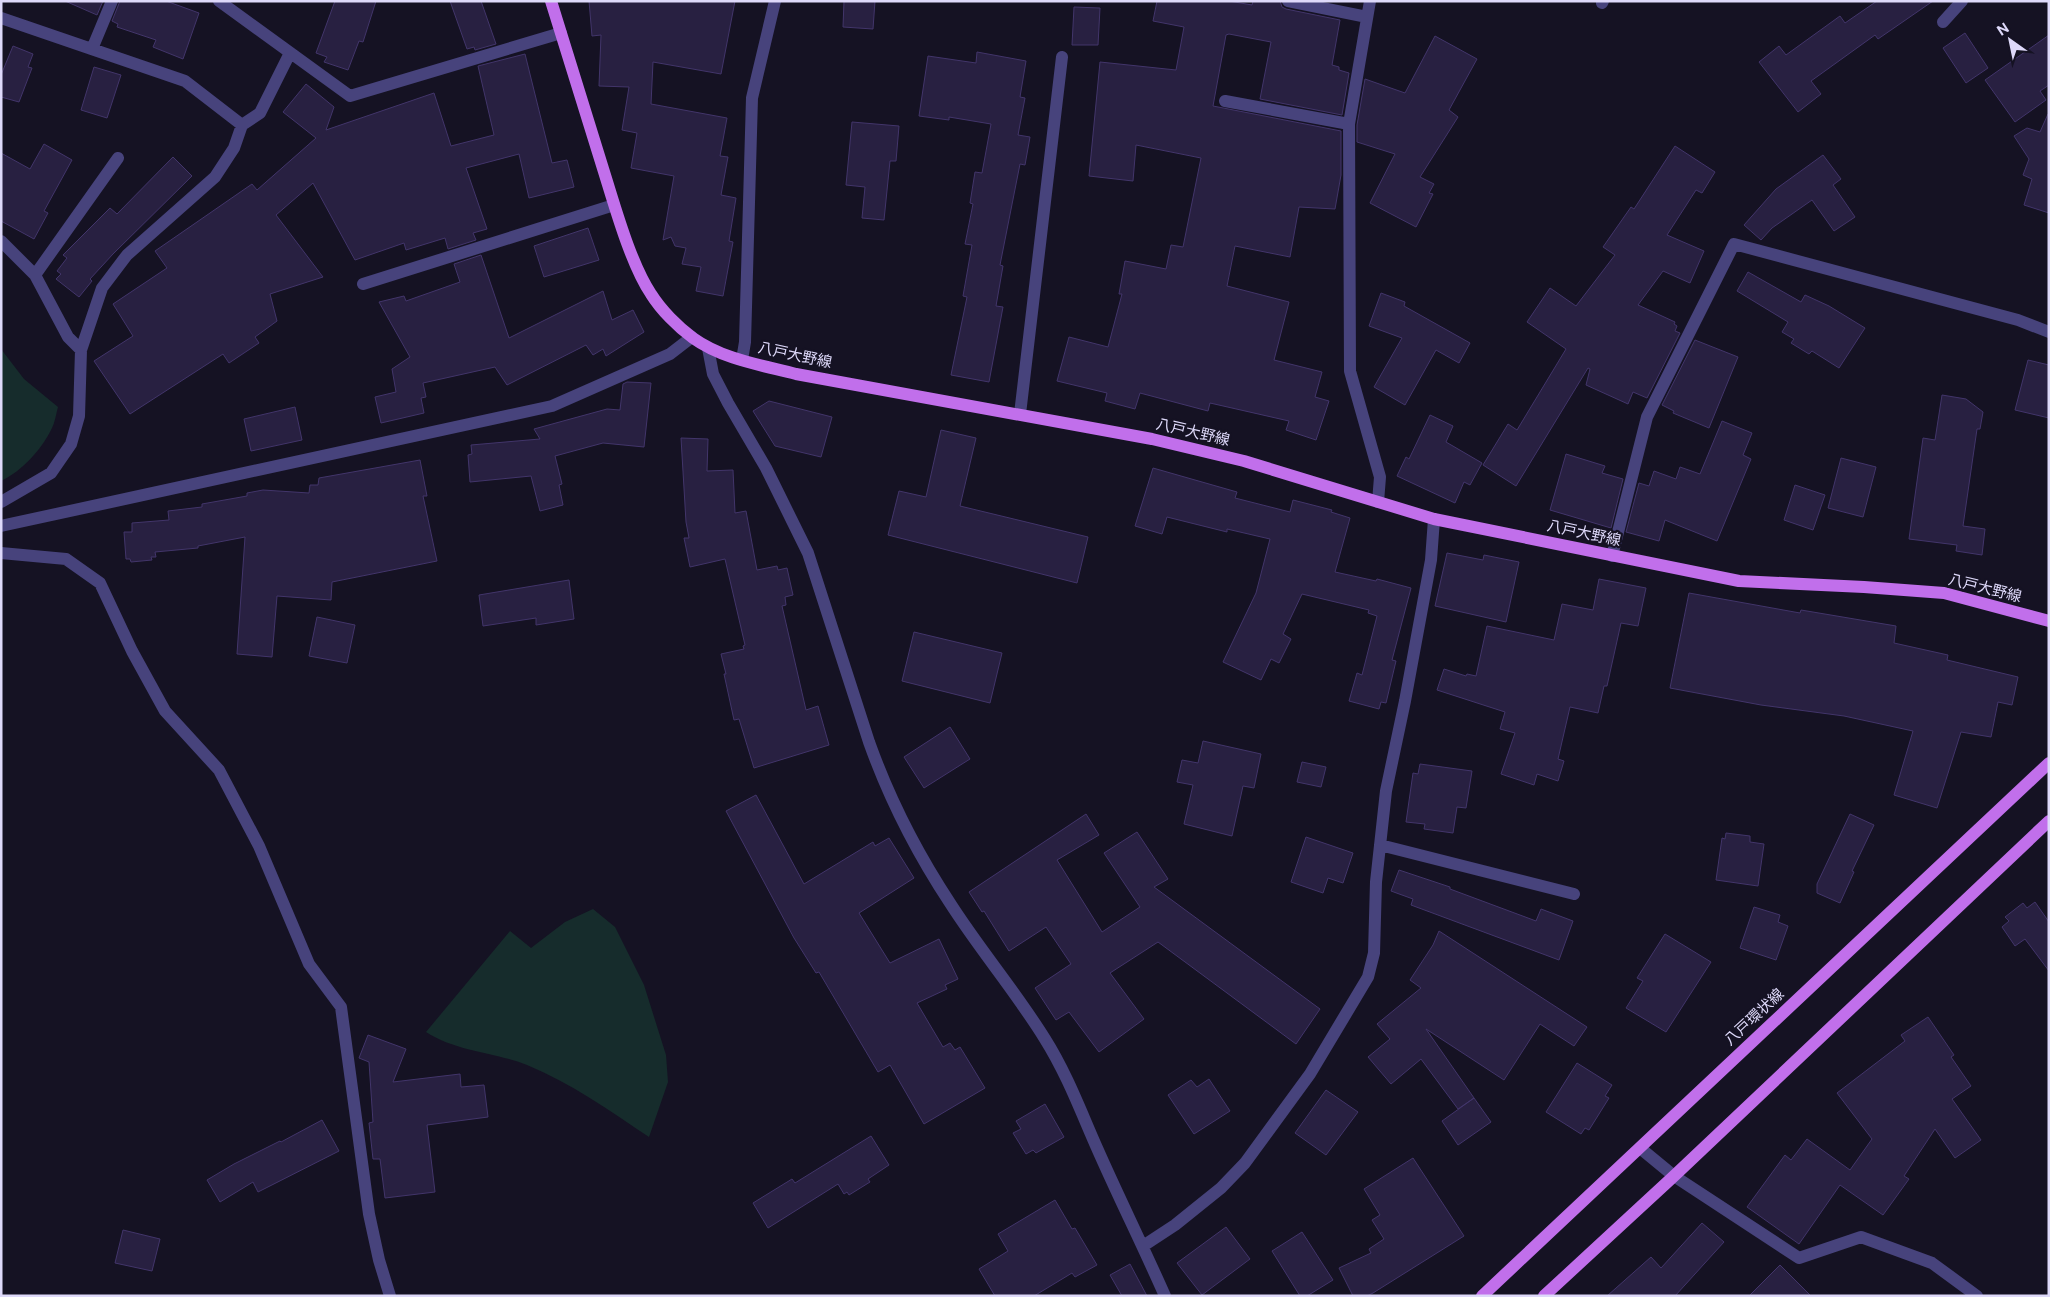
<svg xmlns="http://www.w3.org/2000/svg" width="2050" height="1297" font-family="'Public Sans','Noto Sans JP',sans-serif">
	<rect width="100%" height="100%" fill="#151223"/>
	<path fill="#162c2c" d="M 1,349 L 24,379 L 58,407 C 56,414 55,423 51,430 C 41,450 22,471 1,481 Z
		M 593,909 L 615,927 L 644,985 L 666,1055 L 668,1082 L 649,1137 C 610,1111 571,1083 527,1065 C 494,1052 457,1052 426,1032 L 510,931 L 531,948 L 565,922 Z"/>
	<path fill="#282041" stroke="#42356a" d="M 65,1 L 103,1 L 97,15 Z
		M 120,1 L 166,1 L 199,13 L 183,59 L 153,47 L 156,40 L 117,27 L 118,24 L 112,21 Z
		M 335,1 L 376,1 L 363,42 L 359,41 L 348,70 L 324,62 L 327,57 L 316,53 Z
		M 450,1 L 481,1 L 496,44 L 475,50 L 474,47 L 467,49 Z
		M 589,1 L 735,1 L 721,74 L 653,62 L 651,104 L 727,118 L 720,156 L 728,157 L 721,195 L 736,198 L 729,241 L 733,242 L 723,296 L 696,291 L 701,267 L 682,264 L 686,248 L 675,246 L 671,237 L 663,240 L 674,176 L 631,168 L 637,133 L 622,130 L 629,87 L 599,86 L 601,35 L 592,36 Z
		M 844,1 L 875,1 L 873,29 L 843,27 Z
		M 1157,1 L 1229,1 L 1252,5 L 1253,1 L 1280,1 L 1282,7 L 1286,9 L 1340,20 L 1332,65 L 1339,67 L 1339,70 L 1349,73 L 1342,115 L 1260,99 L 1271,42 L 1229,34 L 1226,35 L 1213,106 L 1341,131 L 1341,175 L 1335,209 L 1299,207 L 1290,257 L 1235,246 L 1227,286 L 1289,302 L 1274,360 L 1322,372 L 1315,397 L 1329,401 L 1316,440 L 1286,430 L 1289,421 L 1210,403 L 1208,411 L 1140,393 L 1135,409 L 1105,401 L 1107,393 L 1057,381 L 1069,337 L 1108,347 L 1122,294 L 1119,294 L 1125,261 L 1166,269 L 1171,245 L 1183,247 L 1201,158 L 1136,145 L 1133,181 L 1089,176 L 1100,62 L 1176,70 L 1184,27 L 1153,21 Z
		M 1877,1 L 1933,1 L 1878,39 L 1875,35 L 1811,81 L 1821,94 L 1798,112 L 1759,62 L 1779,46 L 1786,55 L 1840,16 L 1845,23 Z
		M 1074,7 L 1100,8 L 1098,45 L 1072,45 Z
		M 1965,33 L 1988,68 L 1966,83 L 1943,48 Z
		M 2049,35 L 2049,85 L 2040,91 L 2046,100 L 2015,122 L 1985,80 Z
		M 1435,36 L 1477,59 L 1449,110 L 1458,117 L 1420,177 L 1434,184 L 1429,193 L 1433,194 L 1416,227 L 1370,203 L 1395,154 L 1357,142 L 1357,125 L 1365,79 L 1405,93 Z
		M 13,46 L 33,54 L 28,67 L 32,68 L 19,102 L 1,97 L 1,75 Z
		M 977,52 L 1026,61 L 1020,97 L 1025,98 L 1018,135 L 1030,137 L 1025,165 L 1020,164 L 1000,265 L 1003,266 L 996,306 L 1003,307 L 989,382 L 951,375 L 967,297 L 963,296 L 972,245 L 965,244 L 973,204 L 970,203 L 975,172 L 982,173 L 991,124 L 949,117 L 949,120 L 919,116 L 928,56 L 976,63 Z
		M 525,54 L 552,163 L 567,160 L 574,187 L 529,198 L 519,154 L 466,168 L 487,229 L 473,233 L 476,240 L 448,249 L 445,238 L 406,250 L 404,243 L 355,260 L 313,183 L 276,215 L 323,277 L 270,294 L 277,321 L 255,337 L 259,343 L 229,363 L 223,354 L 130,414 L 94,361 L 133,336 L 113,304 L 167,268 L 155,251 L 252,184 L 257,190 L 316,138 L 283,112 L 306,84 L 334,107 L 326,130 L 434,93 L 451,146 L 494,135 L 478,66 Z
		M 94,67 L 121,75 L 107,118 L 81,110 Z
		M 2048,114 L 2049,114 L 2049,213 L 2024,205 L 2032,179 L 2023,175 L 2029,159 L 2014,136 L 2027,128 L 2040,132 Z
		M 852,122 L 899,126 L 896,161 L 890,161 L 884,220 L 862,218 L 865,187 L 846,185 Z
		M 44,144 L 72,160 L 44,211 L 48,213 L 34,239 L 1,221 L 1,153 L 30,169 Z
		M 1675,146 L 1715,172 L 1702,193 L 1696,190 L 1667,235 L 1704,251 L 1690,283 L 1663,271 L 1638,305 L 1675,322 L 1674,324 L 1677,326 L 1675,331 L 1680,333 L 1647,398 L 1633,392 L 1628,404 L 1586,385 L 1590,369 L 1588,368 L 1516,486 L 1483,465 L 1508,424 L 1517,430 L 1566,349 L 1527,322 L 1550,288 L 1576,306 L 1615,255 L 1603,247 L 1631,207 L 1634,209 Z
		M 1823,155 L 1841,179 L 1833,185 L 1855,217 L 1834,231 L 1812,200 L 1772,228 L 1761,240 L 1744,225 L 1776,189 Z
		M 173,157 L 192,176 L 113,254 L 90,279 L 92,281 L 79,297 L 56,279 L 61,274 L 57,271 L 67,258 L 63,255 L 110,208 L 117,214 Z
		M 588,228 L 599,260 L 544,277 L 534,246 Z
		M 481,255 L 509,338 L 603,291 L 612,320 L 633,310 L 644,332 L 606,356 L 603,349 L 593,355 L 586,345 L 507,385 L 495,367 L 423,383 L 426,397 L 421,398 L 424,413 L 381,423 L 375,397 L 396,392 L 392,369 L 410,357 L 379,302 L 404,296 L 406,301 L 460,282 L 454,264 Z
		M 1748,272 L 1801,302 L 1805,295 L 1829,306 L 1865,328 L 1839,368 L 1812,351 L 1809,354 L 1791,343 L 1794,339 L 1782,332 L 1788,322 L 1737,291 Z
		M 1381,293 L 1405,302 L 1404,306 L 1470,343 L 1459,363 L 1436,350 L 1405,405 L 1374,387 L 1402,338 L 1369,326 Z
		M 1695,340 L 1738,357 L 1709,428 L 1673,413 L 1674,411 L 1662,405 Z
		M 2028,360 L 2049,365 L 2049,418 L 2015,410 Z
		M 627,382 L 651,383 L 644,447 L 603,443 L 555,456 L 562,484 L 559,485 L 563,505 L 540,511 L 531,476 L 470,482 L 468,455 L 472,454 L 471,445 L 540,439 L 534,429 L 607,409 L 620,410 L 623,384 Z
		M 1942,395 L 1966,399 L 1983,412 L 1980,429 L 1977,429 L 1963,526 L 1985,529 L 1982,555 L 1956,551 L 1957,545 L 1909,539 L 1923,438 L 1935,440 Z
		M 769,401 L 832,417 L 821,457 L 775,446 L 753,411 Z
		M 295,407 L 302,440 L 251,451 L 244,419 Z
		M 1430,415 L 1453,426 L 1446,442 L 1482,463 L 1470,485 L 1464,482 L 1455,503 L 1397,476 L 1406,457 L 1409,459 Z
		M 1722,421 L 1752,433 L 1743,455 L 1751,459 L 1717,541 L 1665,520 L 1659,541 L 1626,532 L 1639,483 L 1649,486 L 1654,471 L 1676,479 L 1680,467 L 1700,474 Z
		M 941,430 L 976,438 L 960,506 L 1088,537 L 1077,583 L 888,535 L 899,491 L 926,497 Z
		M 681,438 L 708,439 L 707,471 L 733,470 L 735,513 L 746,511 L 757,570 L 777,566 L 778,570 L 787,568 L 793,595 L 785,597 L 786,605 L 782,606 L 806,710 L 818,706 L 829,745 L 754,768 L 739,719 L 734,720 L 724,674 L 726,674 L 721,654 L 744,649 L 743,646 L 745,645 L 725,559 L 690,567 L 684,538 L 689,538 L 686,522 Z
		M 1566,454 L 1605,466 L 1602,473 L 1623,479 L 1611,528 L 1550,510 Z
		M 1841,458 L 1876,467 L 1863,517 L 1828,508 Z
		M 420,460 L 427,496 L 423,496 L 437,561 L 332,582 L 331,600 L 277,596 L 272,657 L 237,654 L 245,537 L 198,546 L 198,548 L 155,552 L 156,557 L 151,557 L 152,560 L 131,562 L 130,559 L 126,559 L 124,532 L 132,532 L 132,523 L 169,520 L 168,511 L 202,507 L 202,504 L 247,496 L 247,493 L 263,490 L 309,493 L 310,485 L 318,485 L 319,478 Z
		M 1153,468 L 1237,492 L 1235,498 L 1290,512 L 1293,500 L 1332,510 L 1331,512 L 1350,518 L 1335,572 L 1376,581 L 1377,579 L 1411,588 L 1392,660 L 1396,661 L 1386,703 L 1381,702 L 1379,709 L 1349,701 L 1357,673 L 1362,675 L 1377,616 L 1368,613 L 1369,610 L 1302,594 L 1283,634 L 1291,639 L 1279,663 L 1271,659 L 1261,680 L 1223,662 L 1256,593 L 1270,539 L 1227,529 L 1227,532 L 1167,517 L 1162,534 L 1135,526 Z
		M 1795,485 L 1825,495 L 1813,530 L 1784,520 Z
		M 1447,553 L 1483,560 L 1484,555 L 1519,562 L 1506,622 L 1435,606 Z
		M 1599,579 L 1646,588 L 1638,626 L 1621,623 L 1607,686 L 1604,686 L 1598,713 L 1570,707 L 1558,759 L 1564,761 L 1558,781 L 1537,774 L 1534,785 L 1501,774 L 1515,733 L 1500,729 L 1505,712 L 1437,690 L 1444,669 L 1466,676 L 1467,674 L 1476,676 L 1487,626 L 1554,640 L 1562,604 L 1593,610 Z
		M 569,580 L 574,619 L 536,625 L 536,618 L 483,626 L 479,595 Z
		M 1689,593 L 1800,613 L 1801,610 L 1896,626 L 1894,643 L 1948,655 L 1947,660 L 2018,677 L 2012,705 L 1998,702 L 1991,737 L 1961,732 L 1937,808 L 1894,795 L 1913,731 L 1844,716 L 1761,705 L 1670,688 Z
		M 317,617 L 355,625 L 347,663 L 309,656 Z
		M 914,632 L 1002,653 L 990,703 L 902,681 Z
		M 950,727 L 970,759 L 924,788 L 904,757 Z
		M 1203,741 L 1261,754 L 1254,788 L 1243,786 L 1232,836 L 1184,824 L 1193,785 L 1177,782 L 1182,760 L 1198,763 Z
		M 1302,762 L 1326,767 L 1321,787 L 1297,782 Z
		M 1420,764 L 1472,771 L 1466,808 L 1457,807 L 1453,833 L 1424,829 L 1425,824 L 1406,822 L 1413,773 L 1418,774 Z
		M 756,795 L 804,884 L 873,842 L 875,846 L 889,838 L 914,878 L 859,913 L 890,963 L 939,939 L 958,979 L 945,985 L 947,989 L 917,1003 L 943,1047 L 950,1043 L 955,1050 L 960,1047 L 985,1088 L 924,1124 L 890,1065 L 878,1072 L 819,972 L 816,973 L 794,938 L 726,811 Z
		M 1086,814 L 1099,835 L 1057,860 L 1102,932 L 1140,907 L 1104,853 L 1137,832 L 1168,879 L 1154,887 L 1320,1009 L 1296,1044 L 1158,942 L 1110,973 L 1144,1019 L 1099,1052 L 1069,1012 L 1056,1020 L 1035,988 L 1071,964 L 1046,927 L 1009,951 L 984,911 L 982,912 L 969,892 Z
		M 1850,814 L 1874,825 L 1852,871 L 1854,872 L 1840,903 L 1817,893 L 1817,884 Z
		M 1726,833 L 1750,836 L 1750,842 L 1764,844 L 1758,886 L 1716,880 L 1722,838 L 1725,839 Z
		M 1306,837 L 1353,853 L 1343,883 L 1328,878 L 1323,893 L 1291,882 Z
		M 1399,870 L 1450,887 L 1450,889 L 1536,921 L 1541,909 L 1573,921 L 1559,960 L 1411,905 L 1413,899 L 1391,891 Z
		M 2035,902 L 2049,922 L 2049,971 L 2025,939 L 2015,946 L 2002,927 L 2009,921 L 2005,917 L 2023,903 L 2027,908 Z
		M 1754,907 L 1780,915 L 1778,922 L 1788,926 L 1776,960 L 1740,948 Z
		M 1439,931 L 1587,1027 L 1574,1046 L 1540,1024 L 1504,1080 L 1426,1029 L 1474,1098 L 1458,1109 L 1421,1059 L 1391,1084 L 1368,1057 L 1390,1039 L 1377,1024 L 1421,988 L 1410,980 L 1433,945 Z
		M 1665,934 L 1711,962 L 1666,1032 L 1626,1008 L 1643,981 L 1637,978 Z
		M 1928,1017 L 1954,1055 L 1951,1057 L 1971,1086 L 1952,1099 L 1981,1140 L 1955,1158 L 1935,1129 L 1904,1176 L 1909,1179 L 1883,1215 L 1840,1185 L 1799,1244 L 1747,1207 L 1785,1155 L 1791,1160 L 1807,1139 L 1850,1170 L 1872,1139 L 1837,1093 L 1905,1041 L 1901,1035 Z
		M 368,1035 L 406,1049 L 393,1082 L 460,1074 L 461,1087 L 484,1085 L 488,1117 L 427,1125 L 435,1192 L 385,1198 L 380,1159 L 373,1159 L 369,1123 L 373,1122 L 369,1062 L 359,1058 Z
		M 1577,1063 L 1612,1085 L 1605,1096 L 1609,1098 L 1589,1130 L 1585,1128 L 1581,1134 L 1546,1112 Z
		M 1209,1079 L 1230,1111 L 1194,1134 L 1168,1095 L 1191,1080 L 1197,1087 Z
		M 1326,1090 L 1358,1112 L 1326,1155 L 1295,1133 Z
		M 1474,1098 L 1491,1122 L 1458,1145 L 1442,1121 Z
		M 1045,1104 L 1064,1137 L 1036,1153 L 1033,1150 L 1026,1154 L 1013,1133 L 1021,1129 L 1016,1121 Z
		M 322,1120 L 339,1151 L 258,1192 L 253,1182 L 220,1202 L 207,1180 L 234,1164 L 280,1141 L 281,1142 Z
		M 871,1136 L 889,1165 L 868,1179 L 870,1182 L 849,1195 L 847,1192 L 844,1194 L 838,1184 L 768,1228 L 753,1203 L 792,1179 L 795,1183 Z
		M 1413,1158 L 1464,1236 L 1373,1293 L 1367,1296 L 1353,1296 L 1339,1268 L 1371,1253 L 1369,1249 L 1384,1239 L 1372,1220 L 1380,1215 L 1364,1189 Z
		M 1055,1200 L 1072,1229 L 1075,1228 L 1097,1265 L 1075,1277 L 1072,1273 L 1034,1296 L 995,1296 L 979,1269 L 1008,1251 L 998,1234 Z
		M 1702,1223 L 1724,1242 L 1675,1296 L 1607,1296 L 1651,1257 L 1661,1268 Z
		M 1226,1227 L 1250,1259 L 1202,1295 L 1177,1263 Z
		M 123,1230 L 160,1239 L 152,1271 L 115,1263 Z
		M 1302,1232 L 1333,1280 L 1307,1296 L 1300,1296 L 1272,1251 Z
		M 1130,1264 L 1147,1296 L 1122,1296 L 1110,1275 Z
		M 1780,1265 L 1811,1296 L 1749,1296 Z"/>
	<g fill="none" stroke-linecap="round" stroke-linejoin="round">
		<path stroke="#47437c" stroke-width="12" d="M 219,1 L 350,96 L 561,33
			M 1288,1 L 1367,17
			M 1370,1 L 1349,124 L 1350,371 L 1380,477 L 1378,502
			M 1602,3 L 1603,1
			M 1,18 L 185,81 L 242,125 L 234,148 L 215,177 L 127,255 L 102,288 L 81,350 L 79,416 L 71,444 L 51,473 L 1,502
			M 1943,22 L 1962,1
			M 92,49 L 112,1
			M 1225,101 L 1349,124
			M 242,125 L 260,113 L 290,53
			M 1,241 L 35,275 L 68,337 L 81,350
			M 35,275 L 118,158
			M 363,284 L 614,205
			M 708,348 L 713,374 L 728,403 L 766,468 L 808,553 L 869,742 C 889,798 917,853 950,903 C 980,950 1016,992 1045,1039 C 1067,1074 1081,1112 1097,1148 C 1119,1198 1143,1246 1165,1296
			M 742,360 L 745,342 L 752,98 L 775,1
			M 1020,414 L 1062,57
			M 1,526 L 552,406 L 670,354 L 692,337
			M 1,553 L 66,559 L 100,583 L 132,651 L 165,711 L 219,770 L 259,846 L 309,964 L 341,1007 L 369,1214 L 379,1260 L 390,1296
			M 1612,556 L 1647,417 L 1734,244 L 2018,320 L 2049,332
			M 1380,845 L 1574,894
			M 1640,1148 L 1674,1176 L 1799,1258 L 1861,1237 L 1932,1263 L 1977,1296
			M 1143,1246 L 1175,1225 L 1221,1188 L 1245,1163 L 1310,1074 L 1368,977 L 1374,953 L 1376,882 L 1386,791 L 1405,701 L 1431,560 L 1434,519"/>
		<path stroke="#c16feb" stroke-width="12" d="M 551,1 C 569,59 587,117 605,175 C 616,210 631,264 651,294 C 661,310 678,327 693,338 C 722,359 761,365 796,374 L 1152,439 L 1244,461 L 1434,519 L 1739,581 L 1864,587 L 1944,593 L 2049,621
			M 1482,1296 L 2049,763
			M 1544,1296 L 1674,1176 L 2049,821"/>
	</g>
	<g text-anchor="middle" stroke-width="4.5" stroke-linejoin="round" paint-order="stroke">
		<g font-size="15" fill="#ded9fa" stroke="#151223">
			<text transform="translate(795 355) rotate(12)" y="5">八戸大野線</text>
			<text transform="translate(1193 432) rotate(13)" y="5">八戸大野線</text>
			<text transform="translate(1584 533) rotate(12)" y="5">八戸大野線</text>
			<text transform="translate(1985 588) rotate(14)" y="5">八戸大野線</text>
			<text transform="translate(1754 1017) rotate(-43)" y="5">八戸環状線</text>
		</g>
	</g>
	<rect width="2050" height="1297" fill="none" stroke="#ded9fa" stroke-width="5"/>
	<g transform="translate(2010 40) rotate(327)" stroke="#151223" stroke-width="4" paint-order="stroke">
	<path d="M0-4L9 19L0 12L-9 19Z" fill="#ded9fa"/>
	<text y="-8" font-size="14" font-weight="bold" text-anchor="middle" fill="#ded9fa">N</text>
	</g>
</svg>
